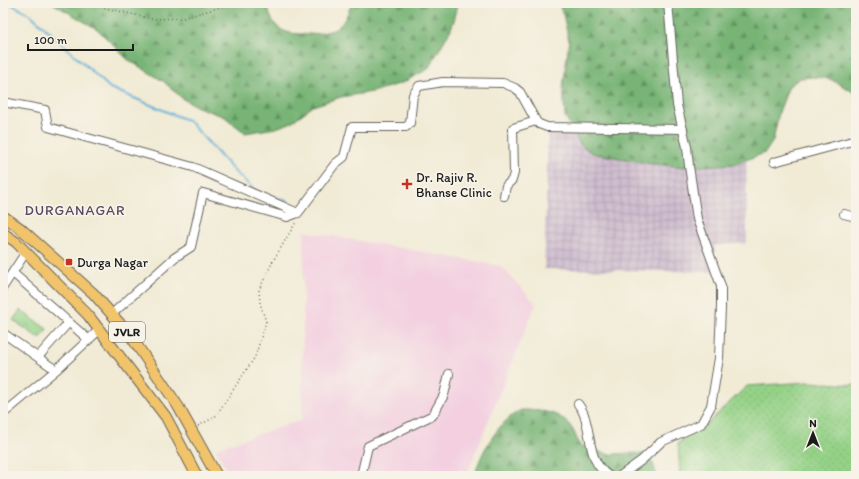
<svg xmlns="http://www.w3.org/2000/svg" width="859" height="479" font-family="Itim,sans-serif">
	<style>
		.built { fill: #f3cfe0 }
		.industrial { fill: url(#industrial-grid) }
		.grass { fill: url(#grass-dots); stroke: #587752 }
		.forest { fill: url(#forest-firs); stroke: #4a6848 }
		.park { fill: url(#park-tufts); stroke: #587752 }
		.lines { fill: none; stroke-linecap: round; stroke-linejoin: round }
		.stream { stroke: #5daed8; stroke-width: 2 }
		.minor-casing { stroke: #67645d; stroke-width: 10 }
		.major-casing { stroke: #67645d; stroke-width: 12 }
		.path { stroke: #67645d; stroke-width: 1.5; stroke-dasharray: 1 3; stroke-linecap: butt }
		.minor { stroke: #fff; stroke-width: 8 }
		.major { stroke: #f1c36a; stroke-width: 10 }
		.poi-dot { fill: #c8321e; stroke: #f7f3e8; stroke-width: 1.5 }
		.labels { text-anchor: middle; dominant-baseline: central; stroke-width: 3.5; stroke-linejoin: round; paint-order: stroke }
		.shield { fill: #f7f3e8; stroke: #5e5c59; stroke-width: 1 }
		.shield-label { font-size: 12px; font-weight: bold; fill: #1c1c1c }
		.poi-label { font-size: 13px; fill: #1c1c1c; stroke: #f7f3e8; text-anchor: start }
		.neighbourhood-label { font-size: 14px; letter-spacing: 1px; fill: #57485f; stroke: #f7f3e8 }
	</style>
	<defs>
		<pattern id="industrial-grid" width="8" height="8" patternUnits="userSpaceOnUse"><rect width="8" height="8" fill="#cfbdcf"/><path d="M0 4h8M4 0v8" fill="none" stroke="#b1a2b1"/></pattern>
		<pattern id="grass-dots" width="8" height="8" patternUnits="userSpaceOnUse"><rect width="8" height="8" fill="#94d287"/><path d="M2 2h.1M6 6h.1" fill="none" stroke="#7fb474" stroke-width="1.8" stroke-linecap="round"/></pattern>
		<pattern id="forest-firs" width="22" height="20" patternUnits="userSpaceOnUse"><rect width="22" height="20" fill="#77b474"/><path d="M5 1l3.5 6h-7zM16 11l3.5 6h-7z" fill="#61925e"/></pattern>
		<pattern id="park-tufts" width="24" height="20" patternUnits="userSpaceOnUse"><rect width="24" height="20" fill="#94d287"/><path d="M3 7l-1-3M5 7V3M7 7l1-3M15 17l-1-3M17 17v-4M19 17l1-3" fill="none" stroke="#7fb474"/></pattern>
	</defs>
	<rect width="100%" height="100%" fill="#f7f3e8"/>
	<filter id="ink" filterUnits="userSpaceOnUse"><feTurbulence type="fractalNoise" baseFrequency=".025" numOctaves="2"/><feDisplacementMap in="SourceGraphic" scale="8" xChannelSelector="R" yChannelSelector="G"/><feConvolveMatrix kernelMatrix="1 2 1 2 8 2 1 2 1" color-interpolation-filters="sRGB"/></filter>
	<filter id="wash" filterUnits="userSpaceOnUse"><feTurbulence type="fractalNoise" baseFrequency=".012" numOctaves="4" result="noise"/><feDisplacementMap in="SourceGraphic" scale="16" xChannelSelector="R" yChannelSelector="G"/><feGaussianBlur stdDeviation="0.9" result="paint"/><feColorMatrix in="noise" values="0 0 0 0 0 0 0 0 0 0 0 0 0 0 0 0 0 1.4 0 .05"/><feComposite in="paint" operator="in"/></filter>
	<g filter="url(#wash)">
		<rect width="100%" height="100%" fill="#f1ebd5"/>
		<path class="built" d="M 304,231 L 501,266 L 536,304 L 466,476 L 230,476 L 216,448 L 302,420 Z"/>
		<path class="industrial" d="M 548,133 L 746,134 L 747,243 L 715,245 L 714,272 L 544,269 Z"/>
		<path class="grass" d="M 809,382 L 856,385 L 856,476 L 680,476 L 678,443 L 708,423 L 747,386 Z"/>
		<path class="forest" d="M 52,3 L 268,3 C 267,13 274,27 284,31 C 295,36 329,35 338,27 C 345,22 349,10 352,3 L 457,4 L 455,18 L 450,31 L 428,69 L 402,83 L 372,92 L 341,97 L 313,106 L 290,123 L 276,128 L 245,133 L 225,117 L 198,107 L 183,99 L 163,81 L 127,59 L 97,29 Z
			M 558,3 L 856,3 L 856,95 L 850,90 L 830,79 L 816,77 L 800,78 L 789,86 L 779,112 L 773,141 L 765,153 L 735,164 L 684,167 L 653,164 L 592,153 L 580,144 L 565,117 L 563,87 L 569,41 L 563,14 Z
			M 521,410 C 539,410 560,411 571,427 C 577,435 576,444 587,448 C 594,451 604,453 611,454 C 620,454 641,451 648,456 C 653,461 655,470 657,476 L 475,476 C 479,453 500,420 521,410 Z"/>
		<path class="park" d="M 20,310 L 47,329 L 40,339 L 13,320 Z"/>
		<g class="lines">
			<path class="stream" d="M 9,3 L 31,15 L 110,88 L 189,121 L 234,171 L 256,191
				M 270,196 L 288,201"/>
		</g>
	</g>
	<g filter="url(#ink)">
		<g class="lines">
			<g class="minor-casing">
				<path id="minor" d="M 3,102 L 45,110 L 48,127 L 193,167 L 298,213
					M 774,162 L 856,140
					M 504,196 L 506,186 L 512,180 L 514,173 L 513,128 L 536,121
					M 844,214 L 856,217
					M 13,273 L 89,340
					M 3,287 L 26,252
					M 112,314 L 174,258 L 191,247 L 203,193 L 287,217 L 298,213 L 335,164 L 344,157 L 352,127 L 406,127 L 410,123 L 413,95 L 419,86 L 443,82 L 503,83 L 515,88 L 520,92 L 536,121 L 539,124 L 547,127 L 683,129
					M 3,333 L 56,370
					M 38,357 L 69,322
					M 578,404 C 581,408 584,413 585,418 C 592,439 588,462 609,476
					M 3,414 L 56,370 L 99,330
					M 361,476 L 368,446 L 433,415 L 444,395 L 449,374
					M 620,476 L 642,460 L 661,442 L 701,424 L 711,406 L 719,358 L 721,307 L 721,286 L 697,219 L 689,166 L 687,147 L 677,105 L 668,3"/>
			</g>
			<g class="major-casing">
				<path id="major" d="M 3,216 L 20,228 L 93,293 L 130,335 L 178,406 L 217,476
					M 3,233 L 16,242 L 88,315 L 166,417 L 197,476"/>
			</g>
			<path class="path" d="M 85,3 L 152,19 L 183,18 L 235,3
				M 198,426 L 215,417 L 255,357 L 266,322 L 260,303 L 259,290 L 273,261 L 296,222"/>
			<use href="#minor" class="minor"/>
			<use href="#major" class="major"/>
		</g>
	</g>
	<g class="poi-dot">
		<path d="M405 178h4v4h4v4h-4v4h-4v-4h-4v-4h4z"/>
		<rect x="65" y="258" width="8" height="8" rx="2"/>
	</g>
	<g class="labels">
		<rect class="shield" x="109" y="322" width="36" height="20" rx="3"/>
		<g class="shield-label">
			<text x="127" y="332">JVLR</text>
		</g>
		<g class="poi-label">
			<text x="416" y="177">Dr. Rajiv R.<tspan x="416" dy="15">Bhanse Clinic</tspan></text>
			<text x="77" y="262">Durga Nagar</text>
		</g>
		<g class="neighbourhood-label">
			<text x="75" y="210">DURGANAGAR</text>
		</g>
	</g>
	<rect width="859" height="479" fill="none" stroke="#f7f3e8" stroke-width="16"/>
	<g transform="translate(813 433)" stroke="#f7f3e8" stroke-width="3" paint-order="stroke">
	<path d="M0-3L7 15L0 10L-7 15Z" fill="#1c1c1c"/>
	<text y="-6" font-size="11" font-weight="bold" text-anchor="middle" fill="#1c1c1c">N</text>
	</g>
	<path d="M28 44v6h105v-6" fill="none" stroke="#1c1c1c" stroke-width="2"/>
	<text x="34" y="44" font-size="12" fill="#1c1c1c" stroke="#f7f3e8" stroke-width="3" paint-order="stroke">100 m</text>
</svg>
